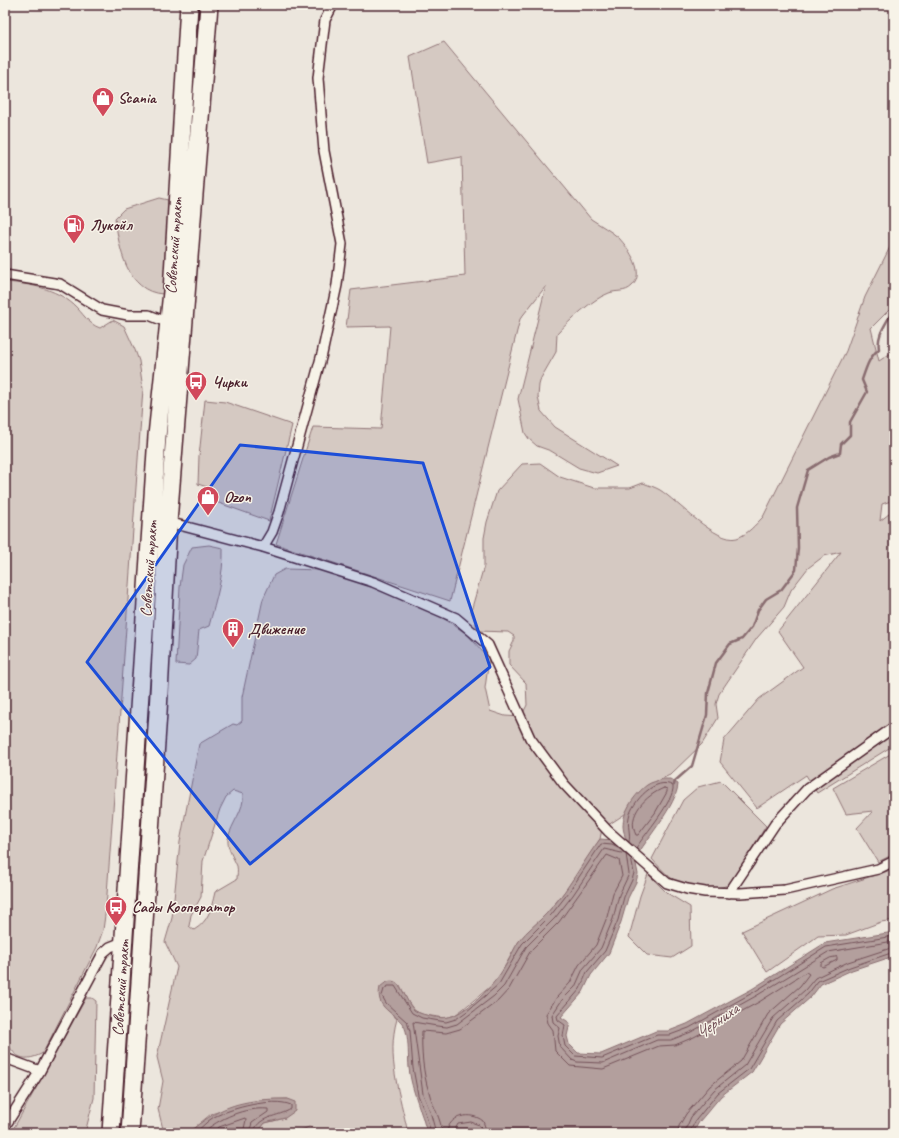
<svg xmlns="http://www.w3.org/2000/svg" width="899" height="1138" font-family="Caveat,sans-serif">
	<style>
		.green { fill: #d5c9c2; stroke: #907476; fill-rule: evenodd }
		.water { fill: #b39f9d; stroke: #896c6f }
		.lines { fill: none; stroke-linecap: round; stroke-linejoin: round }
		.shore { stroke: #745259; stroke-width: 1 }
		.stream { stroke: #896c6f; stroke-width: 2.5 }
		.street-casing { stroke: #4a1f2b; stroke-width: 12 }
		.highway-casing { stroke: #4a1f2b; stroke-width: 20 }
		.street { stroke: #f7f3e8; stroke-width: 9 }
		.highway { stroke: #f7f3e8; stroke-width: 17 }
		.marked { fill: #1d4ed8; fill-opacity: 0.2; stroke: #1d4ed8; stroke-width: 3; stroke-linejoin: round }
		.labels { text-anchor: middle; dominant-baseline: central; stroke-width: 3; stroke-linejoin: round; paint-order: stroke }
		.poi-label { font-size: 16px; font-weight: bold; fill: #4a1f2b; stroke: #f7f3e8; text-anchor: start }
		.street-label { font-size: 16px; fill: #4a1f2b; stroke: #f7f3e8 }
		.water-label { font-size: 17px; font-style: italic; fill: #6f4c53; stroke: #f7f3e8 }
	</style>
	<rect width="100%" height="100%" fill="#ece6dd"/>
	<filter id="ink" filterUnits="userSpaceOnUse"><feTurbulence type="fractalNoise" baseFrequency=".025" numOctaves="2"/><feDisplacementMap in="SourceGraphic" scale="8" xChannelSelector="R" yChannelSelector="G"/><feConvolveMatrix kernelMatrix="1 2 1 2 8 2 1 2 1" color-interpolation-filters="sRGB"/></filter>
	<g filter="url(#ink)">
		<path class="green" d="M 444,42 L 591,219 C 600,225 611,231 619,238 C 629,249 646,273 632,286 C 625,293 617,290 609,293 C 591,300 570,320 557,334 L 556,352 L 541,378 L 539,385 L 538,397 L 541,411 L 555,427 L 617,466 L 597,473 L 579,468 L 551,451 L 537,446 L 529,439 L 525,433 L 518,399 L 546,286 L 520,319 L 450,601 L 276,544 L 313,427 L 381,429 L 390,326 L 346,327 L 351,290 L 465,276 L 462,157 L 427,163 L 410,57 Z
			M 159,198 L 168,200 L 167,246 L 163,294 C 126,292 119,247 115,218 L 124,209 Z
			M 894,239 L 894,305 L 871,328 L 879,361 L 894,351 L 894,500 L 882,504 L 880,521 L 894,510 L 894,745 L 817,793 L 806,775 L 757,808 L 720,762 L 724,740 L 759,699 L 803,667 L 778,631 L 841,552 L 824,556 L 808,568 L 791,590 L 784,607 L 757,638 L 719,694 L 716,704 L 718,718 L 702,744 L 670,775 L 648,785 L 631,803 L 625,814 L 602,829 L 600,839 L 566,890 L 547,913 L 519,941 L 496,982 L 463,1009 L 455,1015 L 446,1018 L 424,1015 L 415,1011 L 408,1002 L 400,985 L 383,1006 L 397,1019 C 386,1057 400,1095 408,1133 L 321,1133 L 318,1130 L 309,1127 L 294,1133 L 257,1133 L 265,1123 L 285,1118 L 287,1099 L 259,1100 L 211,1114 L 188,1133 L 164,1133 L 158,1109 L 163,1081 L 157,1057 L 177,967 L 165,942 L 172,918 L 180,842 L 199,744 L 233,724 L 237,725 L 242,721 L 242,697 L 263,599 L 274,575 L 285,569 L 322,570 L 384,590 L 440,616 L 467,634 L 489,659 L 485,688 L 490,711 L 505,716 L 521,717 L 527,705 L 526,683 L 509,665 L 509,651 L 514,641 L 514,636 L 508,632 L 478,631 L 471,611 L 484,566 L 484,538 L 487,522 L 497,491 L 522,464 L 540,463 L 560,477 L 594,488 L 630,488 L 643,483 C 648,485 655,487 660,490 C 676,500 717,544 737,538 C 748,534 755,525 763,517 L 846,351 L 865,297 ZM 233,791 L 243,794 C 245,810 231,823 228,839 C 227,848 233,857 237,866 C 238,870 237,875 237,879 L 215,892 C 211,909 209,921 194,930 L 189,926 L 191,915 L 201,897 L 203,861 L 220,809 L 226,797 Z
			M 5,282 C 30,284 55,288 74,305 C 83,313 88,324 100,328 L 113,320 L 124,326 L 135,350 L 139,361 L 143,389 L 106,908 L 103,930 L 97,947 L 43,1053 C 21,1065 10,1055 5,1033 Z
			M 205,400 L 225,402 L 292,425 L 269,521 L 216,502 L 210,488 L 198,484 L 199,456 Z
			M 209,545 L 223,548 C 224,575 216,600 209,626 L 199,630 L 196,659 L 189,665 L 176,664 L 180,587 L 183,565 L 192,547 Z
			M 892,753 L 894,758 L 894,854 L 878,862 L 857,828 L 873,811 L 846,814 L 833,788 Z
			M 721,781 L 766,826 L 729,885 C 691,896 677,887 652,859 L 683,800 L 698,787 Z
			M 894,869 L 894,920 L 881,922 L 846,935 L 818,936 L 767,972 L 742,931 L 832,889 Z
			M 648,874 L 667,893 L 690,907 L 691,946 L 672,958 L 647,955 L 629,937 L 640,896 Z
			M 86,998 L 92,998 L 96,1001 L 94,1098 L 85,1133 L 11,1133 Z"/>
		<path class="water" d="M 662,779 L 670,779 L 678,784 C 677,805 646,839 635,859 L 638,874 L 636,882 L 628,898 L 621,922 L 609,953 L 591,975 L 583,992 L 561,1017 L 570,1023 L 567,1036 L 569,1044 L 578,1053 L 601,1054 L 656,1031 L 669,1031 L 687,1024 L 752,989 L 825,943 L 894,932 L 894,956 L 852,970 L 821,984 L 811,997 L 780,1024 L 752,1072 L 721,1096 L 699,1122 L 693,1133 L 477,1133 L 471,1131 L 458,1133 L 428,1133 C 424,1126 424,1120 421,1113 C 416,1097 411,1085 409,1068 C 408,1056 409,1043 406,1031 C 401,1012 374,1013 380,987 C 401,968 403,1000 414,1010 C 419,1014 427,1015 434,1017 C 441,1018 448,1018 455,1015 C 475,1005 495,984 506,965 C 511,957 514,948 519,941 C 527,930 538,923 547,913 C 568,891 582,863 600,839 L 625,841 C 626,835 623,832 623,826 C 623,811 635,794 647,785 C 651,782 658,781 662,779 Z
			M 275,1099 L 287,1099 L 295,1102 L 295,1111 L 285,1118 L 265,1123 L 257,1133 L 188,1133 C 217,1108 237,1101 275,1099 Z"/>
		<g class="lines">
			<path class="shore" d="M 664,788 L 667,789 L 667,792 L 655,813 L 638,835 L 636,835 C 626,815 646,795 664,788 Z
				M 629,842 C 631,834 627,826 629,817 C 632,802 656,775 673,786 C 675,800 644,835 636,848
				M 631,858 L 634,873 L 632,880 L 624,897 L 618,920 L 605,951 L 587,972 L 580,989 L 557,1016 L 558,1020 L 565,1025 L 563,1036 L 565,1046 L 575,1056 L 602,1058 L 657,1035 L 670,1035 L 689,1028 L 754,992 L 826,947 L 894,936
				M 837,957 L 837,960 L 823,967 L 821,966 L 821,963 L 830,958 Z
				M 195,1133 C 201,1128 207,1121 214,1117 C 232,1108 272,1097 291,1105 L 291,1109 C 279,1117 256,1116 254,1133
				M 202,1133 C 220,1118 244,1107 268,1109 L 268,1112 L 252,1123 L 249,1133
				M 212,1133 L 219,1127 L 245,1118 L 246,1120 L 243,1133
				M 431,1133 L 425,1112 L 418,1095 L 413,1068 L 410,1031 L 407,1022 L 386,1003 L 382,996 L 384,989 L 388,986 L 395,986 L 412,1013 L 422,1018 L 446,1022 L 456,1019 L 466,1012 L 499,984 L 522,944 L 551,915 L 569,892 L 601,844 L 612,845 L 620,849
				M 436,1133 L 430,1111 L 423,1094 L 413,1022 L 437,1026 L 447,1027 L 457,1024 L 494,996 L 504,986 L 526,947 L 555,918 L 573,895 L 604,849 L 626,854 L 629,874 L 619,895 L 613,919 L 601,948 L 583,969 L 575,987 L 562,1000 L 552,1015 L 553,1022 L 560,1028 L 558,1036 L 560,1047 L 572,1060 L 577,1062 L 603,1063 L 657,1040 L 671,1040 L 691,1032 L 756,996 L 828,952 L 894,941
				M 442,1133 C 442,1120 432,1105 429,1092 C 423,1074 421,1050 422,1031 L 446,1033 L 460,1029 L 498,1001 L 509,989 L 531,950 L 559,922 L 607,855 L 619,860 L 622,876 L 613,893 L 607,917 L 596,945 L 579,965 L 570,983 L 557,997 L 546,1014 L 548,1023 L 553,1030 L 555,1051 L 570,1066 L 603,1069 L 659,1046 L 675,1045 L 694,1037 L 759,1002 L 806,972 L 809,974 L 800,986 L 768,1014 L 741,1061 L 710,1086 L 686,1114 L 679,1126 L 678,1133
				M 447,1133 C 448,1115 471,1111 483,1121 L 487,1133
				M 453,1133 L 458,1124 L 471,1122 L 479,1125 L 481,1133
				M 684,1133 L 691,1117 L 714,1090 L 745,1065 L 773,1018 L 805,990 L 815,978 L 848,962 L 894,947
				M 689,1133 L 696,1120 L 718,1093 L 749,1069 L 777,1021 L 808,994 L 818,981 L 850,967 L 894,952"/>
			<path class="stream" d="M 674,785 L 675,781 L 692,766 L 707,715 L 708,693 L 716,663 L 730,644 L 742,639 L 752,627 L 758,610 L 766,599 L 781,590 L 796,570 L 798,548 L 797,508 L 808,470 L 829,457 L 840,453 L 841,444 L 850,435 L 850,422 L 867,392 L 862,380 C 866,368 869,357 879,349 C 876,333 889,321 894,307"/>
			<g class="street-casing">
				<path id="street" d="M 5,275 L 60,284 L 102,310 L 128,315 L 149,315 L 169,323
					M 168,522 L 263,547 L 373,582 L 456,618 L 488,645 L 530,738 L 564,784 L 608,831 L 667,883 L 687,889 L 705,892 L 740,893 L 785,890 L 878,869 L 894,861
					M 263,547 L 272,532 L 279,512 L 322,354 L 337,285 L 342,244 L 324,151 L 318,78 L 325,20 L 333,5
					M 729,893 L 775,824 L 807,789 L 894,727
					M 5,1058 L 40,1071
					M 5,1126 L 40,1071 L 103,953 L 110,947 L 125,941"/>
			</g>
			<g class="highway-casing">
				<path id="highway" d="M 111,1133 L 157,436 L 172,292 L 189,5
					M 130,1133 L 158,712 L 168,522 L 209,5"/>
			</g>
			<use href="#street" class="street"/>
			<use href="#highway" class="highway"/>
		</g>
	</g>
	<path class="marked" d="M 240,445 L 423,463 L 490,667 L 250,864 L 87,662 Z"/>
	<defs>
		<g id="shop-pin" transform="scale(1.15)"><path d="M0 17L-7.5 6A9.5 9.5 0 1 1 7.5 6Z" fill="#d1495b" stroke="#f7f3e8"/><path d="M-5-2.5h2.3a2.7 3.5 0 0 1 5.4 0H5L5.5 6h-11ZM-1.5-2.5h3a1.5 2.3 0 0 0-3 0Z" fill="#fff"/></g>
		<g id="fuel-pin" transform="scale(1.15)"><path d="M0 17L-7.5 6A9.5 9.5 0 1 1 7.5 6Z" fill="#d1495b" stroke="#f7f3e8"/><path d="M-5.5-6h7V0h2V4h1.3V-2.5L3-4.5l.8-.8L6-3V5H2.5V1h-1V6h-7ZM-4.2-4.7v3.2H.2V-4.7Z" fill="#fff"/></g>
		<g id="bus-pin" transform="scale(1.15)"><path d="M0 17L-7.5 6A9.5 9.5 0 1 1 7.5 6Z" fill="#d1495b" stroke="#f7f3e8"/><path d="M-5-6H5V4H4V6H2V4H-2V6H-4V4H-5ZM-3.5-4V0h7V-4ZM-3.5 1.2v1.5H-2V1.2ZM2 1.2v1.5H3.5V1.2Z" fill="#fff"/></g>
		<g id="building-pin" transform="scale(1.15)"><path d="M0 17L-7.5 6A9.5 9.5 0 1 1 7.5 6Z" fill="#d1495b" stroke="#f7f3e8"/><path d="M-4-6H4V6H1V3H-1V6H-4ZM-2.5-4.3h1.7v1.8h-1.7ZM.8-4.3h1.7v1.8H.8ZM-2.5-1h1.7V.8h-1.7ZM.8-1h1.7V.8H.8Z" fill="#fff"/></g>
	</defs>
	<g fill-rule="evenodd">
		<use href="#shop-pin" x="103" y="98"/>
		<use href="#fuel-pin" x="74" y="225"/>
		<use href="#bus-pin" x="196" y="382"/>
		<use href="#shop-pin" x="208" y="497"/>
		<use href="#building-pin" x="233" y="629"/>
		<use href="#bus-pin" x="116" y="907"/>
	</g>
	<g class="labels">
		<g class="poi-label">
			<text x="118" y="98">Scania</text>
			<text x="90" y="225">Лукойл</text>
			<text x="212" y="382">Чирки</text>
			<text x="224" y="497">Ozon</text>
			<text x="248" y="629">Движение</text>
			<text x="132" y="907">Сады Кооператор</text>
		</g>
		<g class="street-label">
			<text transform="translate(174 246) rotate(-86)">Советский тракт</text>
			<text transform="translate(149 569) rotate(-86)">Советский тракт</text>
			<text transform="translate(121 988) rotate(-86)">Советский тракт</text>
		</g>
		<g class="water-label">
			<text transform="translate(717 1021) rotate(-36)">Черниха</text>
		</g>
	</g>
	<rect width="899" height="1138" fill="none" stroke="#f7f3e8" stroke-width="20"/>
	<rect x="10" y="10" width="879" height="1118" fill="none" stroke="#4a1f2b" stroke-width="1.5" filter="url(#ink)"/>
</svg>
